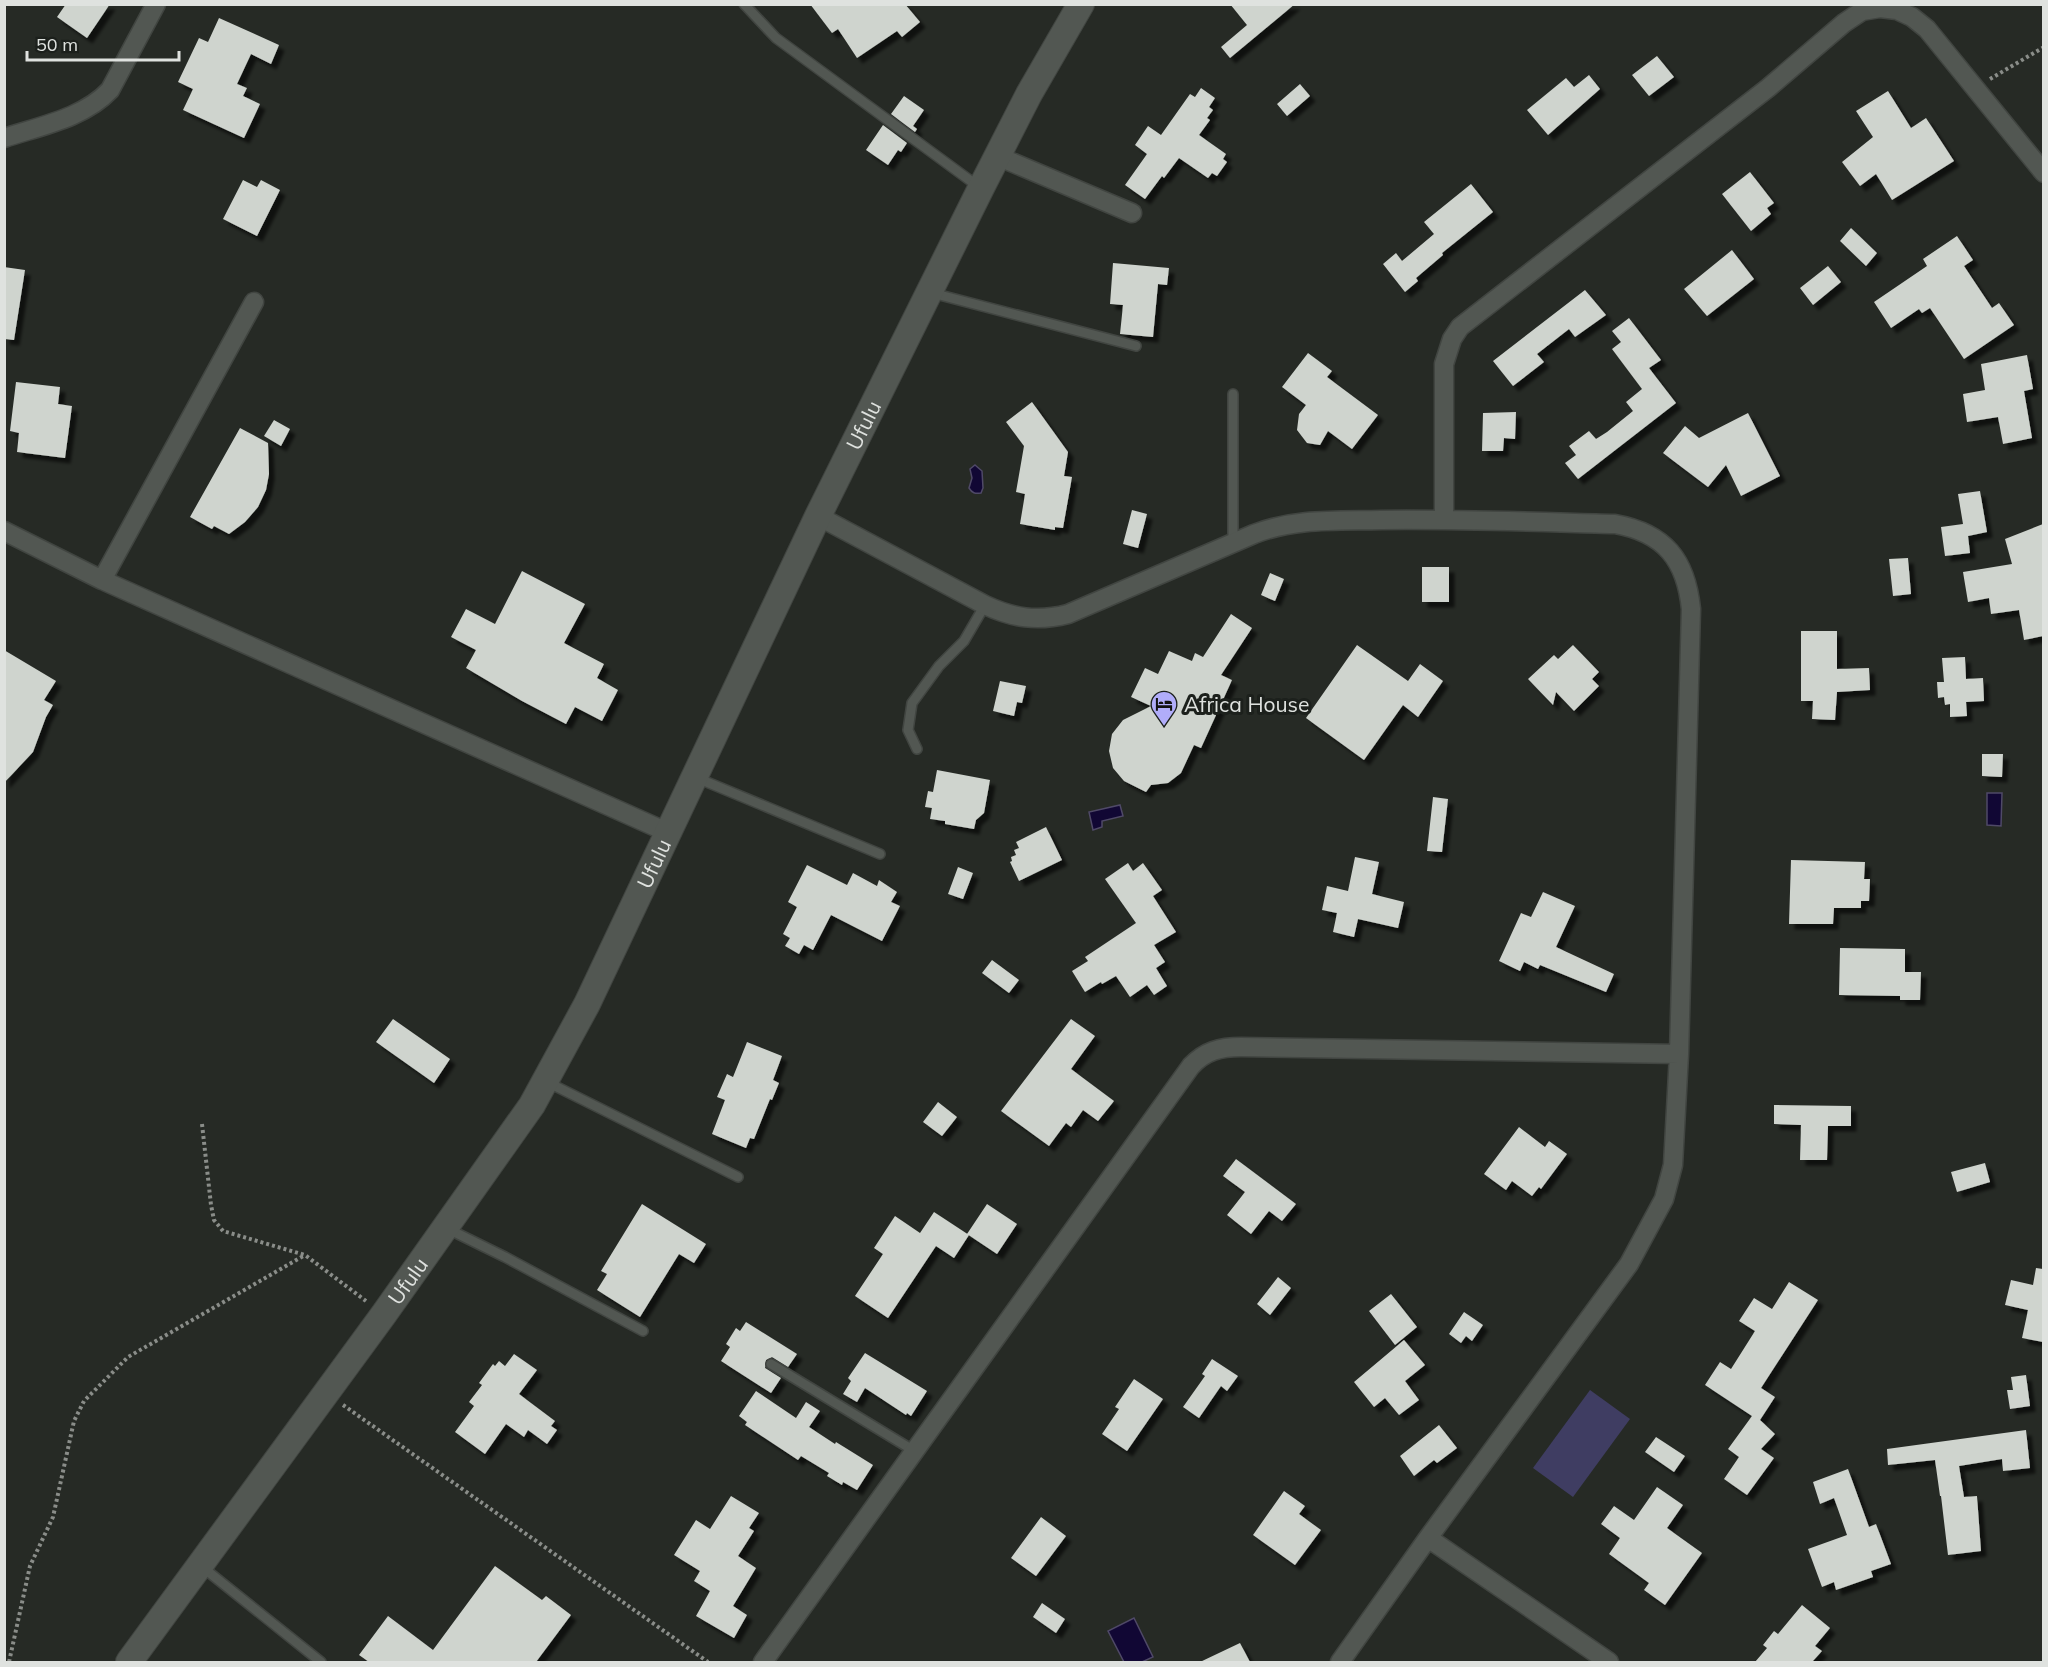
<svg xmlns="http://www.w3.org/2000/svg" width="2048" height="1667" font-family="Mulish,sans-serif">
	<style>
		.green { fill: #3f3d62 }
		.water { fill: #110734; stroke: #4f4967; stroke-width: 1.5 }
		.building { fill: #cfd4ce; filter: url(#shadow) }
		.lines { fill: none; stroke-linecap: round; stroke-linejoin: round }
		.lane-casing { stroke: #414541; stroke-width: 12 }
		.street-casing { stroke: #414541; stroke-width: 21 }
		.secondary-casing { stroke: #414541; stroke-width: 28 }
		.path { stroke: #8a8d89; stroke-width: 4; stroke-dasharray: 3 3; stroke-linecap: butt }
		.lane { stroke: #525752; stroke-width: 9 }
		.street { stroke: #525752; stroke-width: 18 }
		.secondary { stroke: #525752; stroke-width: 26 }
		.labels { text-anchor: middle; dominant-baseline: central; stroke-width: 6; stroke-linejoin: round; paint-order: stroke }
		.street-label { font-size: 21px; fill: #dfe2df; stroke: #1c201c }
		.poi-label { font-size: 21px; fill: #dfe2df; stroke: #1c201c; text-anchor: start }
	</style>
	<defs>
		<filter id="shadow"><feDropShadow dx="5.5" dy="5.5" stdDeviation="1.5" flood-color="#0009"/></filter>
	</defs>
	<rect width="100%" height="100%" fill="#262a25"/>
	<path class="green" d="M 1590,1390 L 1630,1419 L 1573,1497 L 1533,1468 Z"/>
	<path class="water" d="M 975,465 L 982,471 L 983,488 L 981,493 C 975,494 972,493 969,488 L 972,478 L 970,469 Z
		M 1987,793 L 2002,793 L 2001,826 L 1987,825 Z
		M 1120,805 L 1123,816 L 1102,821 L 1102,827 L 1093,830 L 1089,812 Z
		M 1134,1618 L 1153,1657 L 1142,1662 L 1124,1662 L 1108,1631 Z"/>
	<path class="building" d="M 66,4 L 110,4 L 87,38 L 57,17 Z
		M 810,4 L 905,4 L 920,22 L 902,37 L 897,31 L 857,58 L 838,29 L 832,33 Z
		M 1230,4 L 1295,4 L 1230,58 L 1221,47 L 1247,25 Z
		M 219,18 L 279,45 L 271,64 L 251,54 L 237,84 L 247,88 L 243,96 L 260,104 L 244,138 L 183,110 L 193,89 L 178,82 L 199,38 L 208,42 Z
		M 1657,56 L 1674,77 L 1649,96 L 1632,75 Z
		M 1589,75 L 1600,89 L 1548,135 L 1527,110 L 1566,78 L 1574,87 Z
		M 1300,84 L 1310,96 L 1287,116 L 1277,104 Z
		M 1201,88 L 1215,98 L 1209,107 L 1213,110 L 1207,118 L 1210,120 L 1199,135 L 1226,154 L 1223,159 L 1227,162 L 1217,176 L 1212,173 L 1208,178 L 1179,158 L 1164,178 L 1162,176 L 1145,199 L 1125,185 L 1147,154 L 1135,145 L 1148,126 L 1161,135 L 1190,94 L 1195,97 Z
		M 1888,91 L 1911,128 L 1926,118 L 1954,161 L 1892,200 L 1876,174 L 1860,186 L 1842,162 L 1873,137 L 1856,111 Z
		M 904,96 L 924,110 L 913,126 L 917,129 L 915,132 L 891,114 Z
		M 883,125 L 907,143 L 901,152 L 898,150 L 888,165 L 866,150 Z
		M 1750,172 L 1774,203 L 1767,208 L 1771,214 L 1751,231 L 1722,194 Z
		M 243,180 L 257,187 L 261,180 L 280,190 L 257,236 L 223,219 Z
		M 1471,184 L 1493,212 L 1442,253 L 1443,255 L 1416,278 L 1418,281 L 1405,292 L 1383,264 L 1396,253 L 1402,261 L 1434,234 L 1424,222 Z
		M 1851,228 L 1877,253 L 1866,266 L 1840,241 Z
		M 1957,236 L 1973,260 L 1964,266 L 1992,308 L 1999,303 L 2014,325 L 1964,359 L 1930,308 L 1922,313 L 1919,309 L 1891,328 L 1874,302 L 1927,266 L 1923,259 Z
		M 1732,250 L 1754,279 L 1707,316 L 1684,289 Z
		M 1113,263 L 1169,268 L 1167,285 L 1158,284 L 1153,337 L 1120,334 L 1123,305 L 1110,304 Z
		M 1828,266 L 1841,282 L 1813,305 L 1800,288 Z
		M 4,267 L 25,270 L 14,340 L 4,339 Z
		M 1585,290 L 1606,315 L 1575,337 L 1569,329 L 1537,354 L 1544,362 L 1513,386 L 1493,361 Z
		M 1629,318 L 1661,360 L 1649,368 L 1676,403 L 1578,479 L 1565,463 L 1576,455 L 1569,446 L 1589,431 L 1596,439 L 1607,432 L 1633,411 L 1626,402 L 1642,389 L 1612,349 L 1621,342 L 1612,331 Z
		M 1308,353 L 1332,371 L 1327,377 L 1378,415 L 1352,449 L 1328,431 L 1320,445 L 1307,443 L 1297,430 L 1299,414 L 1306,405 L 1282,387 Z
		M 2027,355 L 2033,389 L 2024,391 L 2032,438 L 2003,444 L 1998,417 L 1967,422 L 1963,394 L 1985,390 L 1981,364 Z
		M 16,382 L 60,387 L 58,404 L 72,406 L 65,458 L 17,452 L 19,433 L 10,431 Z
		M 1032,402 L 1068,452 L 1064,476 L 1072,477 L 1063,528 L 1055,527 L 1055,530 L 1020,524 L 1025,494 L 1016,492 L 1024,446 L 1006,422 Z
		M 1516,412 L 1515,439 L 1504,438 L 1503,451 L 1482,451 L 1483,413 Z
		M 1748,413 L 1780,476 L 1741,496 L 1726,465 L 1708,487 L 1663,453 L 1685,426 L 1699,438 Z
		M 274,420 L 290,429 L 281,446 L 264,436 Z
		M 240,428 L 268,443 L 269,474 L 266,490 L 258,507 L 245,522 L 229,534 L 214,526 L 212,529 L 190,517 Z
		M 1980,491 L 1987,532 L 1968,536 L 1970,553 L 1945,556 L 1941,527 L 1963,524 L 1958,494 Z
		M 1132,510 L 1147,514 L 1138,548 L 1123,544 Z
		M 2043,524 L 2043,636 L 2024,640 L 2019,610 L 1991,614 L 1989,598 L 1968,602 L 1963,572 L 2012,564 L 2005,539 Z
		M 1908,558 L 1911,594 L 1893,596 L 1889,559 Z
		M 1422,567 L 1449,567 L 1449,602 L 1422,602 Z
		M 522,571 L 585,604 L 564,643 L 604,664 L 597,678 L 618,690 L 602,721 L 575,707 L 566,724 L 522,701 L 466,668 L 476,650 L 451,637 L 466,609 L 495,624 Z
		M 1270,573 L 1284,579 L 1275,601 L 1261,595 Z
		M 1231,614 L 1252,628 L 1221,675 L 1232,680 L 1201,748 L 1194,745 L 1181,773 L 1168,783 L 1151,785 L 1146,792 L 1124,781 L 1113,768 L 1109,751 L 1112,734 L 1123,720 L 1151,706 L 1131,697 L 1145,668 L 1158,674 L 1169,651 L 1192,661 L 1195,653 L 1203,657 Z
		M 1801,631 L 1837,631 L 1837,669 L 1869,668 L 1870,690 L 1837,692 L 1835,720 L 1812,719 L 1813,701 L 1801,701 Z
		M 1357,645 L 1408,681 L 1420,664 L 1443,681 L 1418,717 L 1403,705 L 1364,760 L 1306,718 Z
		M 1573,645 L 1599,672 L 1592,679 L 1599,686 L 1574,711 L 1556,692 L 1553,705 L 1528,679 L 1554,655 L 1558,659 Z
		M 4,650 L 56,681 L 44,700 L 53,705 L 46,717 L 33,752 L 4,783 Z
		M 1965,657 L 1966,679 L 1983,678 L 1984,701 L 1966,702 L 1967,716 L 1950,717 L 1950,704 L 1945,705 L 1944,697 L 1938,698 L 1937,682 L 1944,682 L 1942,658 Z
		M 1000,681 L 1026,686 L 1022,703 L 1017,702 L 1014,716 L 993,711 Z
		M 1982,754 L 2003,754 L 2002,777 L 1982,776 Z
		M 937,770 L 990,780 L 984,813 L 976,820 L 974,829 L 945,824 L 945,821 L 930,819 L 932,808 L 925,807 L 928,791 L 933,792 Z
		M 1433,797 L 1448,799 L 1442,852 L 1427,851 Z
		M 1046,827 L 1062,860 L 1019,881 L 1010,862 L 1012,861 L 1011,857 L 1016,855 L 1014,850 L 1019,848 L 1016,842 Z
		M 1355,857 L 1379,862 L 1372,894 L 1404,902 L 1398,928 L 1358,919 L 1354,937 L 1333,932 L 1337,913 L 1322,910 L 1327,886 L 1348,891 Z
		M 1791,860 L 1865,862 L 1864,879 L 1870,879 L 1869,901 L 1861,901 L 1861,908 L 1834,908 L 1833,924 L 1789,924 Z
		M 1128,863 L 1133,871 L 1143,863 L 1162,890 L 1153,896 L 1176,932 L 1154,945 L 1165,962 L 1156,968 L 1167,986 L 1154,995 L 1147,985 L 1130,997 L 1116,976 L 1102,984 L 1101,982 L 1085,992 L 1072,971 L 1088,961 L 1085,957 L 1136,923 L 1105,879 Z
		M 807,865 L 847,885 L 853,873 L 877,886 L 879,880 L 897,892 L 891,902 L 900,906 L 882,941 L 831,915 L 813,950 L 804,945 L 799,954 L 785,946 L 790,938 L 783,934 L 797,907 L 788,902 Z
		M 958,867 L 973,873 L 963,899 L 948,894 Z
		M 1543,892 L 1575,906 L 1556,947 L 1614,974 L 1606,992 L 1540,965 L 1538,969 L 1524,962 L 1520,971 L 1499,961 L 1521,913 L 1531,917 Z
		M 1840,948 L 1905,949 L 1905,972 L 1921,972 L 1920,1000 L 1900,1000 L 1900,996 L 1839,995 Z
		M 992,960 L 1019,980 L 1009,993 L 982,973 Z
		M 393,1019 L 450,1059 L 434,1083 L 376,1042 Z
		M 1071,1019 L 1095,1036 L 1071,1069 L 1114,1101 L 1098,1121 L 1083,1110 L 1071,1127 L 1066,1123 L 1049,1146 L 1001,1111 Z
		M 747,1042 L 782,1056 L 773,1080 L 779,1083 L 772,1100 L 770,1099 L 754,1139 L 750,1138 L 746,1148 L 712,1134 L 725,1100 L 717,1097 L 727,1074 L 733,1077 Z
		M 938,1102 L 957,1117 L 942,1136 L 923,1122 Z
		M 1774,1105 L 1851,1106 L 1851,1126 L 1828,1126 L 1827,1160 L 1800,1160 L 1801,1125 L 1774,1124 Z
		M 1519,1127 L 1545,1147 L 1549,1141 L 1567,1154 L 1541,1189 L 1539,1187 L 1532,1196 L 1512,1181 L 1506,1190 L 1484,1174 Z
		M 1236,1159 L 1296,1204 L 1282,1221 L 1269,1211 L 1251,1234 L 1227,1215 L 1245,1192 L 1223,1176 Z
		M 1985,1163 L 1990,1182 L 1957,1192 L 1951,1172 Z
		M 642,1204 L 706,1244 L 694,1263 L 679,1254 L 640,1317 L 597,1290 L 607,1274 L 601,1271 Z
		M 987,1204 L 1017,1224 L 997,1254 L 967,1234 Z
		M 934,1212 L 969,1235 L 954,1258 L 936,1246 L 888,1318 L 855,1296 L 883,1254 L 874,1248 L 895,1216 L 920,1233 Z
		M 2036,1268 L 2043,1269 L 2043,1342 L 2022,1338 L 2028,1310 L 2005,1305 L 2011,1280 L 2033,1285 Z
		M 1278,1277 L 1291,1288 L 1270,1315 L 1257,1304 Z
		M 1789,1282 L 1818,1300 L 1761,1388 L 1775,1397 L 1760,1420 L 1775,1434 L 1761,1449 L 1774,1458 L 1747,1495 L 1724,1479 L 1739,1457 L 1728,1449 L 1752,1416 L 1705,1385 L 1720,1362 L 1731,1369 L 1755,1331 L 1739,1321 L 1754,1298 L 1772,1309 Z
		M 1391,1294 L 1417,1327 L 1395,1345 L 1369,1311 Z
		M 1464,1312 L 1483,1325 L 1472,1341 L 1466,1336 L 1461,1343 L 1449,1334 Z
		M 746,1322 L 797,1354 L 788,1367 L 772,1357 L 766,1360 L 765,1368 L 781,1378 L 771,1393 L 721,1361 L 730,1347 L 726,1344 L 736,1328 L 740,1331 Z
		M 1404,1340 L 1425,1365 L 1405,1381 L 1419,1400 L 1399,1415 L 1385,1398 L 1374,1407 L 1354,1382 Z
		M 865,1353 L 927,1391 L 911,1416 L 907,1413 L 906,1415 L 865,1388 L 857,1402 L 843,1394 L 851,1381 L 848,1378 Z
		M 514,1354 L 537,1370 L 519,1394 L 555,1421 L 551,1426 L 557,1430 L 547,1444 L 528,1430 L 524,1437 L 506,1424 L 485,1454 L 455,1432 L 474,1406 L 469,1402 L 482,1385 L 479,1383 L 493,1364 L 495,1366 L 499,1361 L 505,1366 Z
		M 1212,1359 L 1238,1376 L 1227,1391 L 1221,1386 L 1199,1418 L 1183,1407 L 1205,1376 L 1202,1374 Z
		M 2026,1375 L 2030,1406 L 2010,1409 L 2007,1390 L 2013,1390 L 2011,1377 Z
		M 1134,1379 L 1163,1399 L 1127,1451 L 1102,1434 L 1119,1409 L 1115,1407 Z
		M 756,1391 L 796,1418 L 806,1402 L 820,1411 L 809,1427 L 835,1444 L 836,1442 L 873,1465 L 857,1490 L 843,1482 L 842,1485 L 827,1476 L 829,1473 L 801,1456 L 798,1460 L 745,1425 L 747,1422 L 739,1416 Z
		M 1439,1425 L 1457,1448 L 1437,1463 L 1434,1460 L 1414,1476 L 1400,1456 Z
		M 2026,1430 L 2030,1468 L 2003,1471 L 2002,1459 L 1959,1466 L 1964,1497 L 1977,1496 L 1981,1551 L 1948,1555 L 1941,1496 L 1940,1496 L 1935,1460 L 1888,1465 L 1887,1449 Z
		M 1656,1437 L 1685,1456 L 1674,1472 L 1645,1452 Z
		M 1848,1469 L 1869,1527 L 1876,1524 L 1891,1564 L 1871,1571 L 1873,1577 L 1836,1590 L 1834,1582 L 1822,1587 L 1808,1549 L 1847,1535 L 1834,1498 L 1820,1504 L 1813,1482 Z
		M 1657,1487 L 1683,1505 L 1667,1528 L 1702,1553 L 1665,1605 L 1644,1590 L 1649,1583 L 1609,1554 L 1620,1538 L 1601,1524 L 1614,1506 L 1634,1520 Z
		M 1284,1491 L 1305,1506 L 1299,1514 L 1321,1530 L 1295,1565 L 1253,1535 Z
		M 731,1496 L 759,1513 L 749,1528 L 754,1531 L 738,1556 L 756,1568 L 733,1606 L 747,1615 L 734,1638 L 696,1616 L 710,1591 L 694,1581 L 700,1571 L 674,1555 L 696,1520 L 710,1529 Z
		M 1041,1517 L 1066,1536 L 1036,1576 L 1011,1558 Z
		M 495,1566 L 542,1600 L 546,1596 L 571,1615 L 536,1662 L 369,1662 L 359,1655 L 388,1616 L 433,1650 Z
		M 1042,1603 L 1065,1619 L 1056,1633 L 1033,1617 Z
		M 1802,1605 L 1830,1628 L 1815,1646 L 1822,1651 L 1812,1662 L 1755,1662 L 1767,1648 L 1763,1645 L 1774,1631 L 1778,1634 Z
		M 1240,1643 L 1250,1662 L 1200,1662 Z"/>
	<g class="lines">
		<g class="lane-casing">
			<path id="lane" d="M 744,4 L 776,38 L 979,187
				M 932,293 L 1136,346
				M 1233,543 L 1233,394
				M 917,749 L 908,730 L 912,703 L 939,666 L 964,641 L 985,605
				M 697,778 L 880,854
				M 547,1082 L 738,1177
				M 448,1229 L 505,1257 L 643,1331
				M 771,1364 L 916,1452
				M 201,1566 L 321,1662"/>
		</g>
		<g class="street-casing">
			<path id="street" d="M 4,138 C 40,126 84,118 110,90 L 156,4
				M 997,156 L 1132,213
				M 818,516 L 985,605 C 1013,618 1037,622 1068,614 L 1254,534 C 1295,518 1337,521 1381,520 C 1459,519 1537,522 1615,524 C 1665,533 1686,560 1691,609 L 1679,1054 L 1673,1165 L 1664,1199 L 1629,1264 L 1428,1538 L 1340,1662
				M 1444,519 L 1444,364 L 1452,339 L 1460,327 L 1768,88 L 1844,23 L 1862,11 L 1880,8 L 1897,10 L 1912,17 L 1927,29 L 2044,173
				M 4,531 L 102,580 L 667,832
				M 102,580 L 254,302
				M 1428,1538 L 1609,1662
				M 763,1662 L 1191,1066 C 1205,1051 1220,1047 1241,1047 L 1679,1054"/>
		</g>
		<g class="secondary-casing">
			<g id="secondary">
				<path id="s1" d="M 129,1662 L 384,1314 L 532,1105 L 587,1004 L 818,516 L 981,188 L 1029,94 L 1081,4"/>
			</g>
		</g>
		<path class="path" d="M 1990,79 L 2044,47
			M 202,1124 L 211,1205 L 214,1220 L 223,1231 L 305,1255 L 366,1301
			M 343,1405 L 708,1662
			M 9,1662 L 30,1566 L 53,1517 L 74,1421 L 84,1401 L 128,1357 L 305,1255"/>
		<use href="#lane" class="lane"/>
		<use href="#street" class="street"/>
		<use href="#secondary" class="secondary"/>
	</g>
	<defs>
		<g id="hotel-pin" transform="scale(1.35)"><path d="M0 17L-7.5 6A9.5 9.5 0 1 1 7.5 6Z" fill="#b1adfa" stroke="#1c201c"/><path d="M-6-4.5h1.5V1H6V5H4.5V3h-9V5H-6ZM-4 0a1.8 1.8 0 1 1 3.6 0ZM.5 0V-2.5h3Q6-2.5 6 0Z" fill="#111"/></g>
	</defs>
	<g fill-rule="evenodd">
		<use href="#hotel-pin" x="1164" y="704"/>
	</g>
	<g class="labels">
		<g class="street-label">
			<text stroke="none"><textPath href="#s1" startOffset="1444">Ufulu</textPath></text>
			<text stroke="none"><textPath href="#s1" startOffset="958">Ufulu</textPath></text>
			<text stroke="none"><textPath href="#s1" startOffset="472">Ufulu</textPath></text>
		</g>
		<g class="poi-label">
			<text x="1184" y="704">Africa House</text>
		</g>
	</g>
	<rect width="2048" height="1667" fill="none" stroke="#dfe2df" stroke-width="12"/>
	<path d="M27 51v9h152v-9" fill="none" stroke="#dfe2df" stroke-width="3"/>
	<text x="36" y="51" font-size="18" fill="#dfe2df" stroke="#1c201c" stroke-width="4.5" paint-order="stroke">50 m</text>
</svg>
